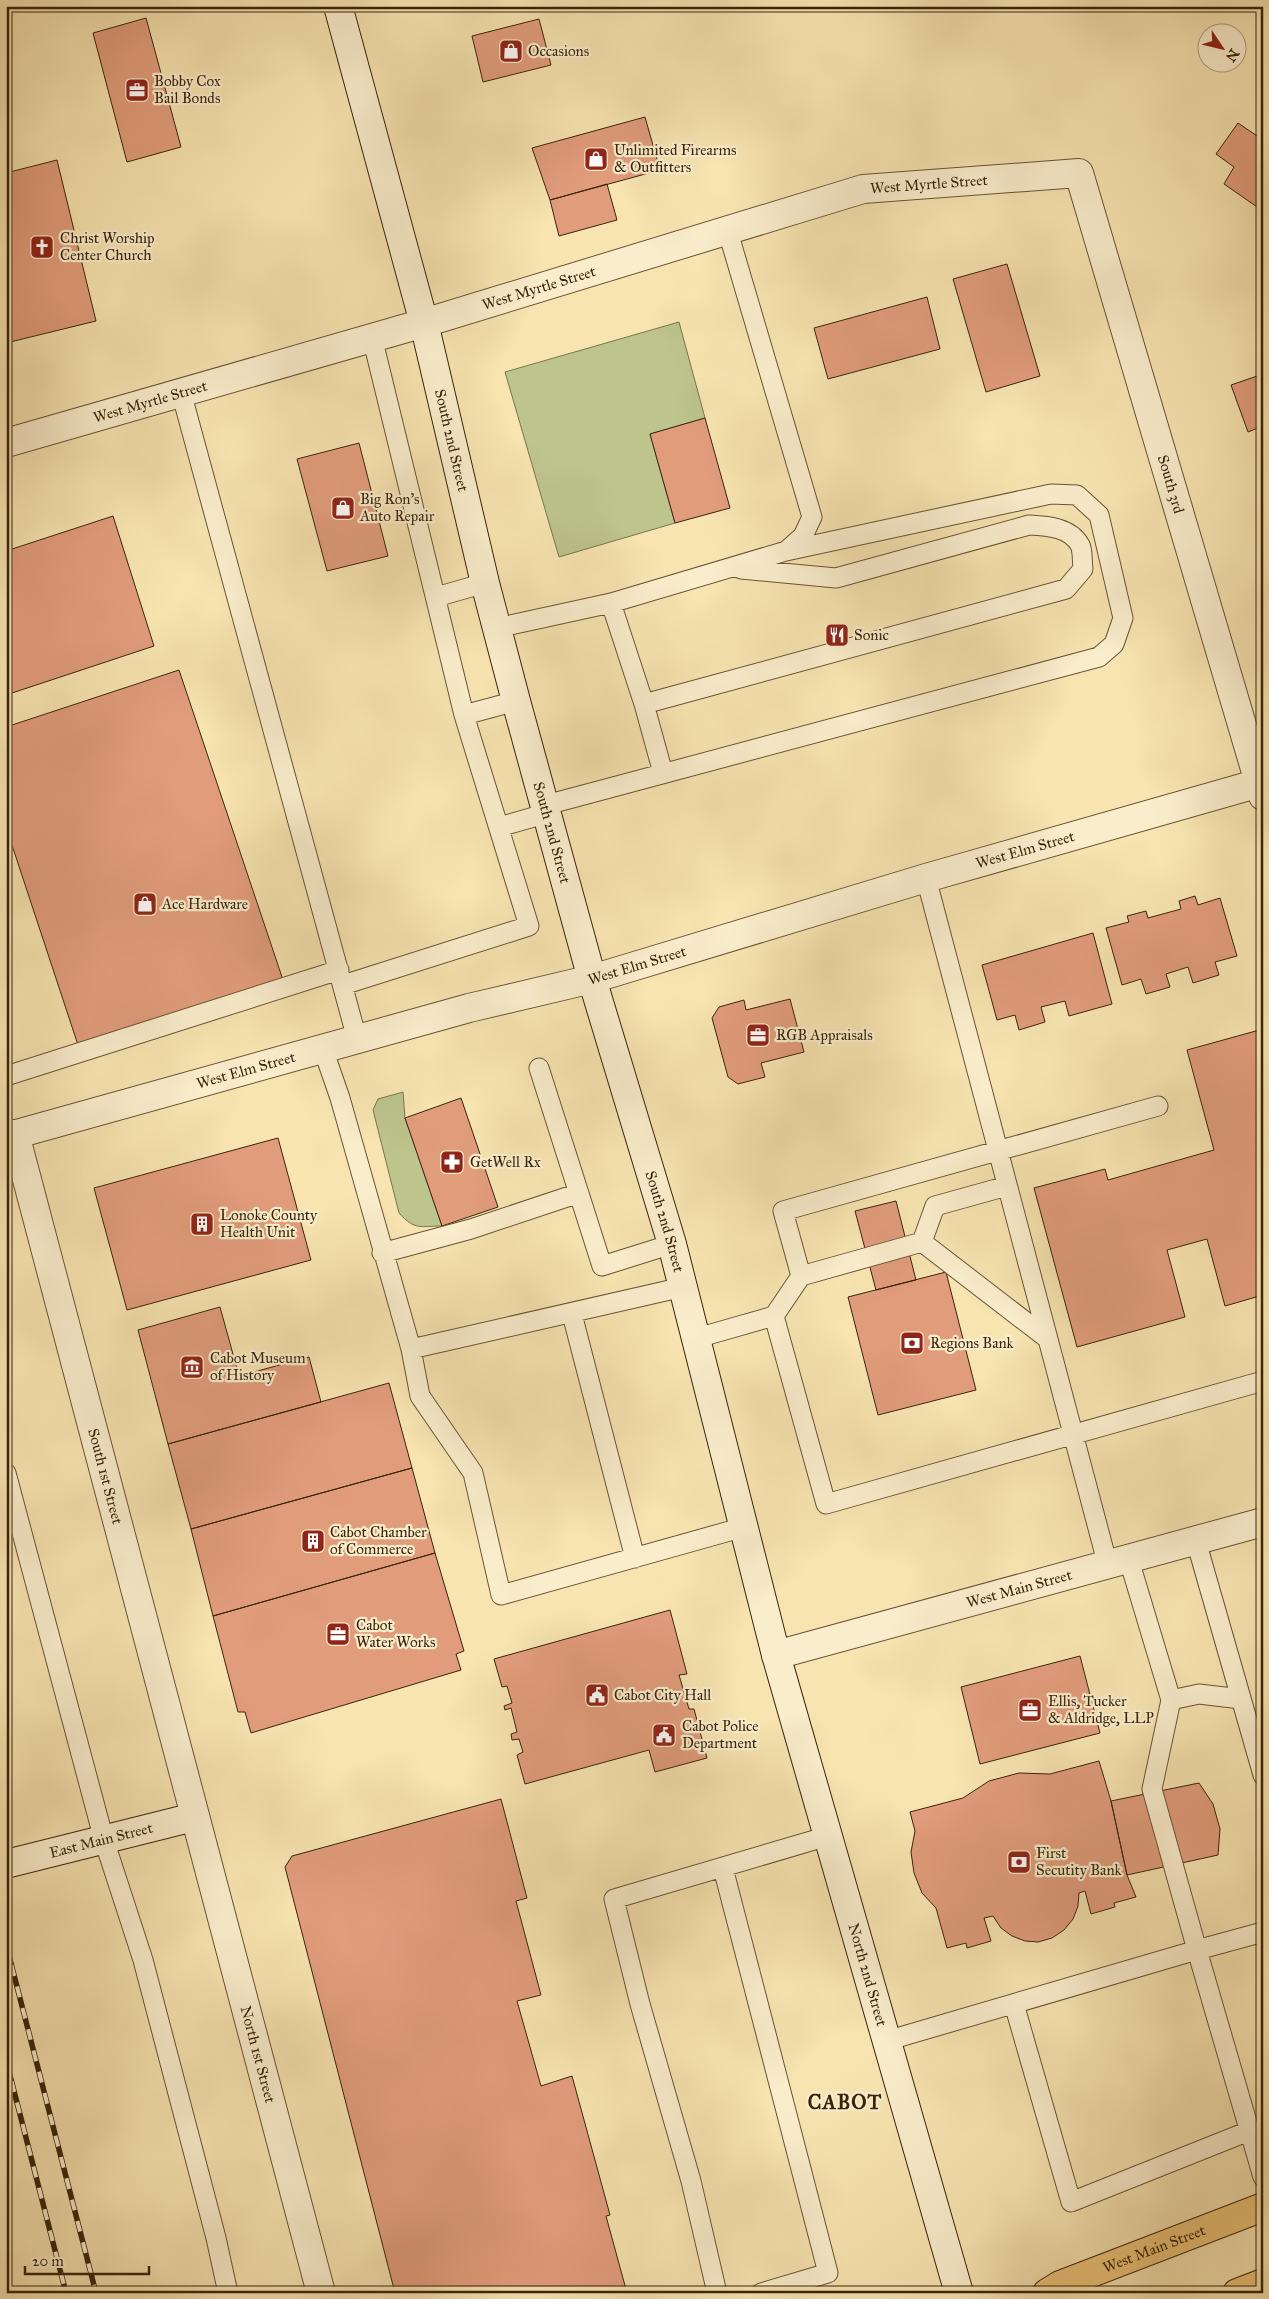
<svg xmlns="http://www.w3.org/2000/svg" width="1269" height="2299" font-family="'IM FELL Great Primer',serif">
	<style>
		.green { fill: #bdc48c; stroke: #7b744b }
		.building { fill: #e19c7c; stroke: #39240a }
		.lines { fill: none; stroke-linecap: round; stroke-linejoin: round }
		.lane-casing { stroke: #685434; stroke-width: 21 }
		.street-casing { stroke: #685434; stroke-width: 30 }
		.secondary-casing { stroke: #39240a; stroke-width: 30 }
		.primary-casing { stroke: #39240a; stroke-width: 30 }
		.lane { stroke: #faedcc; stroke-width: 19 }
		.street { stroke: #faedcc; stroke-width: 28 }
		.secondary { stroke: #faedcc; stroke-width: 28 }
		.primary { stroke: #ecc278; stroke-width: 28 }
		.rail-casing { stroke: #39240a; stroke-width: 5.5 }
		.rail { stroke: #faedcc; stroke-width: 4; stroke-dasharray: 11; stroke-linecap: butt }
		.labels { text-anchor: middle; dominant-baseline: central; stroke-width: 4.5; stroke-linejoin: round; paint-order: stroke }
		.poi-label { font-size: 15px; fill: #39240a; stroke: #faedcc; text-anchor: start }
		.street-label { font-size: 15px; fill: #39240a; stroke: #faedcc }
		.district-label { font-size: 20px; font-weight: bold; letter-spacing: 1px; fill: #39240a; stroke: #faedcc }
	</style>
	<rect width="100%" height="100%" fill="#f7e4b1"/>
	<filter id="stains"><feTurbulence type="fractalNoise" baseFrequency=".004" numOctaves="4"/><feColorMatrix values="0 0 0 0 .2 0 0 0 0 .09 0 0 0 0 .02 0 0 0 .5 -.17"/></filter>
	<radialGradient id="worn" r=".72"><stop offset=".6" stop-color="#630" stop-opacity="0"/><stop offset="1" stop-color="#630" stop-opacity=".3"/></radialGradient>
	<path class="green" d="M 679,322 L 705,418 L 650,434 L 675,523 L 559,557 L 505,372 Z
		M 403,1092 L 405,1118 L 442,1226 C 421,1226 415,1231 399,1213 L 373,1110 L 378,1099 Z"/>
	<path class="building" d="M 146,18 L 181,147 L 127,162 L 93,33 Z
		M 539,19 L 551,65 L 483,82 L 472,36 Z
		M 645,117 L 660,170 L 550,200 L 532,148 Z
		M 1238,123 L 1263,140 L 1263,211 L 1224,184 L 1234,167 L 1216,154 Z
		M 57,160 L 96,321 L 6,343 L 6,173 Z
		M 607,184 L 617,220 L 559,236 L 550,200 Z
		M 1007,264 L 1040,376 L 986,392 L 953,279 Z
		M 927,297 L 940,349 L 828,379 L 814,328 Z
		M 1263,374 L 1263,426 L 1248,432 L 1231,385 Z
		M 705,418 L 730,508 L 675,523 L 650,434 Z
		M 359,443 L 388,556 L 327,571 L 297,459 Z
		M 113,516 L 154,646 L 6,695 L 6,551 Z
		M 179,670 L 283,980 L 79,1048 L 6,827 L 6,727 Z
		M 1195,896 L 1198,905 L 1220,898 L 1237,956 L 1215,962 L 1219,975 L 1193,983 L 1188,967 L 1166,974 L 1170,987 L 1146,994 L 1141,979 L 1122,985 L 1106,928 L 1129,922 L 1127,916 L 1146,911 L 1148,918 L 1181,909 L 1179,901 Z
		M 1093,933 L 1112,1004 L 1069,1016 L 1065,1001 L 1041,1007 L 1045,1022 L 1019,1030 L 1015,1015 L 997,1020 L 982,965 Z
		M 790,999 L 804,1052 L 761,1063 L 765,1077 L 738,1084 L 728,1077 L 712,1018 L 719,1007 L 744,1000 L 746,1010 Z
		M 1263,1029 L 1263,1295 L 1225,1306 L 1207,1239 L 1167,1250 L 1185,1317 L 1077,1347 L 1034,1188 L 1105,1169 L 1108,1180 L 1214,1150 L 1187,1050 Z
		M 461,1098 L 498,1207 L 442,1226 L 405,1118 Z
		M 278,1138 L 311,1260 L 127,1310 L 94,1188 Z
		M 896,1201 L 916,1280 L 876,1290 L 855,1211 Z
		M 946,1272 L 976,1390 L 878,1415 L 848,1297 Z
		M 220,1307 L 239,1376 L 309,1357 L 321,1402 L 168,1444 L 138,1330 Z
		M 389,1383 L 412,1468 L 191,1529 L 168,1444 Z
		M 412,1468 L 435,1553 L 213,1616 L 191,1529 Z
		M 435,1553 L 464,1651 L 456,1654 L 461,1670 L 251,1733 L 245,1712 L 238,1712 L 213,1616 Z
		M 670,1610 L 687,1674 L 679,1675 L 689,1709 L 694,1709 L 707,1758 L 655,1772 L 649,1750 L 525,1784 L 517,1755 L 523,1752 L 519,1739 L 512,1740 L 511,1734 L 517,1732 L 511,1708 L 505,1710 L 504,1706 L 512,1703 L 507,1686 L 502,1687 L 494,1659 Z
		M 1080,1656 L 1100,1733 L 980,1764 L 961,1687 Z
		M 1099,1761 L 1111,1801 L 1127,1875 L 1136,1897 L 1114,1903 L 1115,1907 L 1091,1914 L 1085,1891 L 1079,1893 L 1078,1906 L 1073,1919 L 1064,1930 L 1052,1938 L 1038,1942 L 1025,1941 L 1012,1936 L 1001,1928 L 993,1916 L 984,1918 L 991,1941 L 967,1948 L 966,1943 L 947,1948 L 936,1908 L 922,1893 L 914,1873 L 911,1852 L 915,1831 L 910,1812 L 963,1798 L 989,1781 L 1019,1773 L 1050,1774 Z
		M 1199,1783 L 1213,1804 L 1220,1829 L 1218,1855 L 1127,1875 L 1111,1801 Z
		M 501,1799 L 527,1898 L 516,1901 L 541,1995 L 517,2001 L 541,2086 L 572,2076 L 610,2215 L 606,2216 L 627,2293 L 395,2293 L 285,1867 L 292,1856 Z"/>
	<g class="lines">
		<g class="lane-casing">
			<path id="lane" d="M 728,232 L 812,517 L 803,536 L 786,551
				M 181,392 L 357,1039
				M 436,597 L 485,583
				M 611,603 L 644,704 L 663,773
				M 497,628 L 611,603 L 786,551 L 1051,494 L 1077,495 L 1099,515 L 1123,618 L 1114,644 L 1099,657 L 546,805
				M 644,704 L 1066,589 L 1083,569 C 1082,562 1083,551 1080,545 C 1070,527 1047,526 1029,525 L 836,578 L 741,569
				M 464,715 L 516,701
				M 499,827 L 548,813
				M 926,878 L 1108,1566
				M 343,985 L 529,926 L 464,715 L 372,337
				M 323,1049 L 340,1098 L 411,1349
				M 539,1068 L 602,1266 L 672,1244
				M 6,1076 L 339,970
				M 922,1242 L 1048,1339
				M 382,1253 L 471,1229 L 579,1193
				M 801,1276 L 922,1242 L 935,1206 L 1007,1186
				M 683,1287 L 411,1349 L 420,1396 L 473,1473 L 501,1595 L 744,1527
				M 572,1314 L 635,1558
				M 774,1316 L 801,1276 L 783,1211 L 1158,1106
				M 697,1338 L 774,1316 L 826,1504 L 1263,1381
				M 6,1473 L 104,1840 L 143,1960 L 216,2238 L 228,2293
				M 1196,1541 L 1263,1775
				M 1129,1560 L 1171,1700 L 1152,1789 L 1197,1950 L 1263,1932
				M 1171,1700 L 1199,1694 L 1241,1699
				M 723,1868 L 828,2273 L 761,2293
				M 1014,2004 L 1071,2202 L 1249,2131
				M 886,2041 L 1197,1950 L 1263,2177
				M 717,2293 L 691,2181 L 640,2004 L 614,1899 L 828,1836"/>
		</g>
		<g class="street-casing">
			<g id="street">
				<path id="s1" d="M 6,443 L 424,323 L 863,189 L 1079,173 L 1263,796"/>
				<path id="s2" d="M 15,1134 L 321,2293"/>
				<path id="s3" d="M 6,1137 L 469,1008 L 592,979 L 926,878 L 1263,782"/>
				<path id="s4" d="M 776,1655 L 1263,1522"/>
			</g>
		</g>
		<g class="secondary-casing">
			<g id="secondary">
				<path id="s5" d="M 338,6 L 424,323 L 485,583 L 516,701 L 592,979 L 672,1244 L 776,1655 L 959,2293"/>
				<path id="s6" d="M 6,1864 L 194,1817"/>
			</g>
		</g>
		<g class="primary-casing">
			<g id="primary">
				<path id="s7" d="M 1047,2293 L 1060,2285 L 1263,2207"/>
				<path d="M 1237,2293 L 1263,2283"/>
			</g>
		</g>
		<use href="#lane" class="lane"/>
		<use href="#street" class="street"/>
		<use href="#secondary" class="secondary"/>
		<use href="#primary" class="primary"/>
		<g class="rail-casing">
			<path id="rail" d="M 6,1944 L 96,2293
				M 6,2060 L 66,2293"/>
		</g>
		<use href="#rail" class="rail"/>
	</g>
	<defs>
		<g id="shop-square" transform="scale(1.25)"><rect x="-9" y="-9" width="18" height="18" rx="4" fill="#8f2418" stroke="#faedcc"/><path d="M-5-2.5h2.3a2.7 3.5 0 0 1 5.4 0H5L5.5 6h-11ZM-1.5-2.5h3a1.5 2.3 0 0 0-3 0Z" fill="#fff"/></g>
		<g id="office-square" transform="scale(1.25)"><rect x="-9" y="-9" width="18" height="18" rx="4" fill="#8f2418" stroke="#faedcc"/><path d="M-6-3h4V-5.5h4V-3h4V5H-6ZM-1-4.5V-3h2v-1.5ZM-6 0V1H6V0Z" fill="#fff"/></g>
		<g id="church-square" transform="scale(1.25)"><rect x="-9" y="-9" width="18" height="18" rx="4" fill="#8f2418" stroke="#faedcc"/><path d="M-1.2-6h2.4v3.5h3.3v2.4h-3.3V6h-2.4V-.1h-3.3v-2.4h3.3Z" fill="#fff"/></g>
		<g id="restaurant-square" transform="scale(1.25)"><rect x="-9" y="-9" width="18" height="18" rx="4" fill="#8f2418" stroke="#faedcc"/><path d="M-5-6h1v4h1v-4h1v4h1v-4h1v5L-1.5 .5V6h-2V.5L-5-1ZM5-6V6H3V1.5H1.5Q1.5-4 5-6Z" fill="#fff"/></g>
		<g id="pharmacy-square" transform="scale(1.25)"><rect x="-9" y="-9" width="18" height="18" rx="4" fill="#8f2418" stroke="#faedcc"/><path d="M-2-6h4v4h4v4h-4v4h-4v-4h-4v-4h4Z" fill="#fff"/></g>
		<g id="building-square" transform="scale(1.25)"><rect x="-9" y="-9" width="18" height="18" rx="4" fill="#8f2418" stroke="#faedcc"/><path d="M-4-6H4V6H1V3H-1V6H-4ZM-2.5-4.3h1.7v1.8h-1.7ZM.8-4.3h1.7v1.8H.8ZM-2.5-1h1.7V.8h-1.7ZM.8-1h1.7V.8H.8Z" fill="#fff"/></g>
		<g id="bank-square" transform="scale(1.25)"><rect x="-9" y="-9" width="18" height="18" rx="4" fill="#8f2418" stroke="#faedcc"/><path d="M-6-4H6V4H-6ZM0-2.3a2.3 2.3 0 1 0 0 4.6a2.3 2.3 0 1 0 0-4.6Z" fill="#fff"/></g>
		<g id="museum-square" transform="scale(1.25)"><rect x="-9" y="-9" width="18" height="18" rx="4" fill="#8f2418" stroke="#faedcc"/><path d="M0-6L6-3V-2H-6V-3ZM-5-1h2V3h-2ZM-1-1h2V3h-2ZM3-1h2V3H3ZM-6 4H6V6H-6Z" fill="#fff"/></g>
		<g id="civic-square" transform="scale(1.25)"><rect x="-9" y="-9" width="18" height="18" rx="4" fill="#8f2418" stroke="#faedcc"/><path d="M-.6-6.5H3V-4.5H.6V-3L4-1V1h2V6H-6V1h2V-1L-.6-3ZM-1.2 2.5V6h2.4V2.5Z" fill="#fff"/></g>
	</defs>
	<g fill-rule="evenodd">
		<use href="#shop-square" x="511" y="51"/>
		<use href="#office-square" x="137" y="90"/>
		<use href="#shop-square" x="596" y="159"/>
		<use href="#church-square" x="42" y="247"/>
		<use href="#shop-square" x="343" y="508"/>
		<use href="#restaurant-square" x="837" y="635"/>
		<use href="#shop-square" x="145" y="904"/>
		<use href="#office-square" x="758" y="1035"/>
		<use href="#pharmacy-square" x="452" y="1162"/>
		<use href="#building-square" x="202" y="1224"/>
		<use href="#bank-square" x="912" y="1343"/>
		<use href="#museum-square" x="192" y="1367"/>
		<use href="#building-square" x="313" y="1541"/>
		<use href="#office-square" x="338" y="1634"/>
		<use href="#civic-square" x="597" y="1695"/>
		<use href="#office-square" x="1030" y="1710"/>
		<use href="#civic-square" x="664" y="1735"/>
		<use href="#bank-square" x="1019" y="1862"/>
	</g>
	<g class="labels">
		<g class="poi-label">
			<text x="528" y="51">Occasions</text>
			<text x="154" y="81">Bobby Cox<tspan x="154" dy="17">Bail Bonds</tspan></text>
			<text x="614" y="150">Unlimited Firearms<tspan x="614" dy="17">&amp; Outfitters</tspan></text>
			<text x="60" y="238">Christ Worship<tspan x="60" dy="17">Center Church</tspan></text>
			<text x="360" y="499">Big Ron's<tspan x="360" dy="17">Auto Repair</tspan></text>
			<text x="854" y="635">Sonic</text>
			<text x="162" y="904">Ace Hardware</text>
			<text x="776" y="1035">RGB Appraisals</text>
			<text x="470" y="1162">GetWell Rx</text>
			<text x="220" y="1215">Lonoke County<tspan x="220" dy="17">Health Unit</tspan></text>
			<text x="930" y="1343">Regions Bank</text>
			<text x="210" y="1358">Cabot Museum<tspan x="210" dy="17">of History</tspan></text>
			<text x="330" y="1532">Cabot Chamber<tspan x="330" dy="17">of Commerce</tspan></text>
			<text x="356" y="1625">Cabot<tspan x="356" dy="17">Water Works</tspan></text>
			<text x="614" y="1695">Cabot City Hall</text>
			<text x="1048" y="1701">Ellis, Tucker<tspan x="1048" dy="17">&amp; Aldridge, LLP</tspan></text>
			<text x="682" y="1726">Cabot Police<tspan x="682" dy="17">Department</tspan></text>
			<text x="1036" y="1853">First<tspan x="1036" dy="17">Secutity Bank</tspan></text>
		</g>
		<g class="street-label">
			<text stroke="none"><textPath href="#s1" startOffset="960">West Myrtle Street</textPath></text>
			<text stroke="none"><textPath href="#s1" startOffset="555">West Myrtle Street</textPath></text>
			<text stroke="none"><textPath href="#s1" startOffset="150">West Myrtle Street</textPath></text>
			<text stroke="none"><textPath href="#s5" startOffset="449">South 2nd Street</textPath></text>
			<text stroke="none"><textPath href="#s1" startOffset="1435">South 3rd</textPath></text>
			<text stroke="none"><textPath href="#s5" startOffset="854">South 2nd Street</textPath></text>
			<text stroke="none"><textPath href="#s3" startOffset="1059">West Elm Street</textPath></text>
			<text stroke="none"><textPath href="#s3" startOffset="654">West Elm Street</textPath></text>
			<text stroke="none"><textPath href="#s3" startOffset="249">West Elm Street</textPath></text>
			<text stroke="none"><textPath href="#s5" startOffset="1259">South 2nd Street</textPath></text>
			<text stroke="none"><textPath href="#s2" startOffset="354">South 1st Street</textPath></text>
			<text stroke="none"><textPath href="#s4" startOffset="252">West Main Street</textPath></text>
			<text stroke="none"><textPath href="#s6" startOffset="98">East Main Street</textPath></text>
			<text stroke="none"><textPath href="#s5" startOffset="2039">North 2nd Street</textPath></text>
			<text stroke="none"><textPath href="#s2" startOffset="952">North 1st Street</textPath></text>
			<text stroke="none"><textPath href="#s7" startOffset="116">West Main Street</textPath></text>
		</g>
		<g class="district-label">
			<text x="845" y="2102">CABOT</text>
		</g>
	</g>
	<rect width="1269" height="2299" fill="none" stroke="#f7e4b1" stroke-width="25"/>
	<rect x="8" y="8" width="1254" height="2284" fill="none" stroke="#39240a" stroke-width="2.5"/>
	<rect x="12" y="12" width="1244" height="2274" fill="none" stroke="#39240a"/>
	<g transform="translate(1222 48) rotate(125)"><circle r="24" fill="#faedcc" stroke="#ad9d7e"/>
	<path d="M0-4L9 19L0 12L-9 19Z" fill="#8f2418"/>
	<text y="-8" font-size="14" font-weight="bold" text-anchor="middle" fill="#39240a">N</text>
	</g>
	<path d="M25 2266v8h124v-8" fill="none" stroke="#39240a" stroke-width="2.5"/>
	<text x="32" y="2266" font-size="15" fill="#39240a" stroke="#faedcc" stroke-width="4" paint-order="stroke">20 m</text>
	<rect width="100%" height="100%" filter="url(#stains)"/>
	<rect width="100%" height="100%" fill="url(#worn)"/>
</svg>
